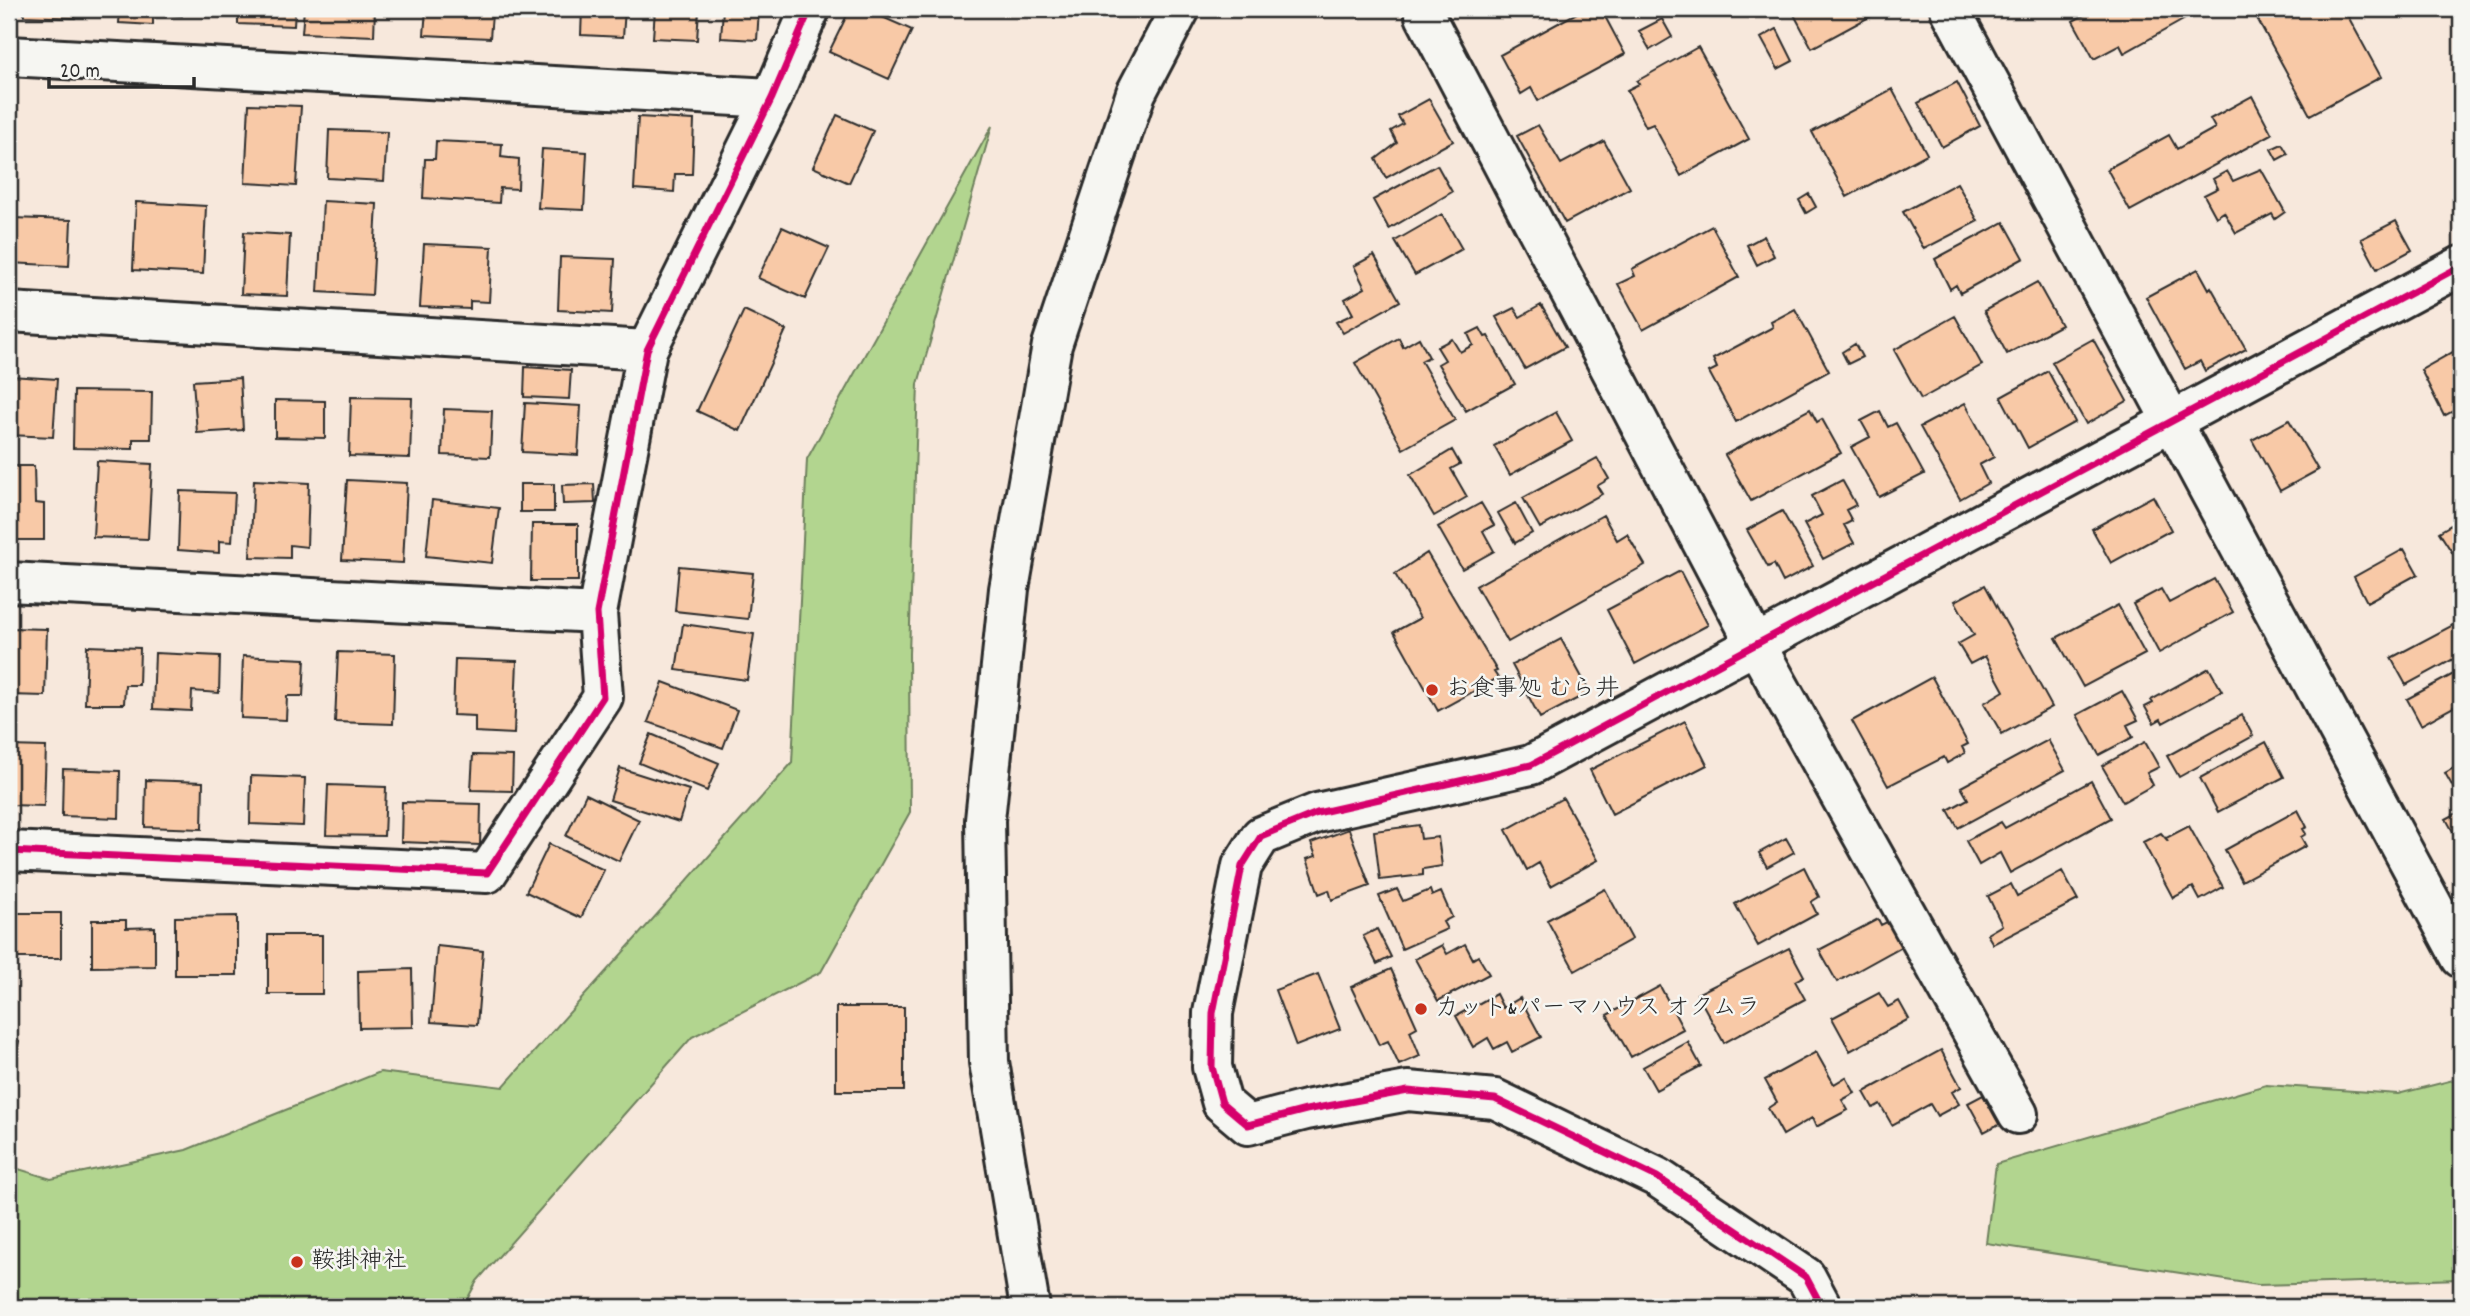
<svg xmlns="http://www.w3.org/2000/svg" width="2470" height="1316" font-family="Dekko,'Klee One',sans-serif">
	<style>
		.green { fill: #b2d58f; stroke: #6e805d; stroke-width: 2 }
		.building { fill: #f8c9a7; stroke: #2b2b2b; stroke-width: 2 }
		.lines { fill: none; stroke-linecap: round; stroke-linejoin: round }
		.street-casing { stroke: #2b2b2b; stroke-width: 44 }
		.secondary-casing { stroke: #2b2b2b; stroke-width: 44 }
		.street { stroke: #f6f6f2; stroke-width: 38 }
		.secondary { stroke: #f6f6f2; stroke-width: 38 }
		.cycleway-casing { stroke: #f6f6f2; stroke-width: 11 }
		.cycleway { stroke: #d6006c; stroke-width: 7 }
		.poi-dot { fill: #c8321e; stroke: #f6f6f2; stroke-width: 2.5 }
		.labels { text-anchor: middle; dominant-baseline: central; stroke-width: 5; stroke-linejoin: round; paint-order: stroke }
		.poi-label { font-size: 24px; fill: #2b2b2b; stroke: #f6f6f2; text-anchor: start }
	</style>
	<rect width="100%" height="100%" fill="#f7e8dc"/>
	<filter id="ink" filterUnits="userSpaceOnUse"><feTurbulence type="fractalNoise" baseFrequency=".0143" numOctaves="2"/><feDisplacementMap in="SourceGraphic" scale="14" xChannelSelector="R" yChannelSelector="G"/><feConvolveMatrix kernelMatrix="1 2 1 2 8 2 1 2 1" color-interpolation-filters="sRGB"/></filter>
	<g filter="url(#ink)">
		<path class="green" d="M 992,126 L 918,384 L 909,654 L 910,812 L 821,972 L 692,1037 L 477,1281 L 463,1307 L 9,1307 L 9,1166 L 51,1179 L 186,1150 L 380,1072 L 503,1087 L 792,763 L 807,459 Z
			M 2461,1078 L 2461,1279 L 2258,1285 L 1986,1243 L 1996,1164 L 2266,1085 L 2398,1094 Z"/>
		<path class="building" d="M 24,9 L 76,9 L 75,18 L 24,16 Z
			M 120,9 L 183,9 L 182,16 L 153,14 L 153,25 L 119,23 Z
			M 238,9 L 295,9 L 294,26 L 238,24 Z
			M 304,9 L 375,9 L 374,36 L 302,33 Z
			M 426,9 L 511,9 L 511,14 L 492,14 L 490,38 L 424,35 Z
			M 540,9 L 577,9 L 577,14 L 540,12 Z
			M 582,9 L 625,9 L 623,37 L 581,35 Z
			M 655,9 L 699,9 L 697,40 L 653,38 Z
			M 723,9 L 759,9 L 757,40 L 721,38 Z
			M 850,9 L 864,9 L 912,30 L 889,79 L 829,52 Z
			M 1584,9 L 1601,9 L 1625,54 L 1538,101 L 1531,88 L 1521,94 L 1500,55 Z
			M 1791,9 L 1884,9 L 1812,48 Z
			M 2095,9 L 2191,9 L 2194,14 L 2124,53 L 2120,45 L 2094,59 L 2073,21 Z
			M 2252,9 L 2344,9 L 2381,77 L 2310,115 Z
			M 1662,19 L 1672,37 L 1650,50 L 1639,31 Z
			M 1777,29 L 1793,61 L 1778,69 L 1761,38 Z
			M 1698,47 L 1749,139 L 1681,176 L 1653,124 L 1646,127 L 1627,90 L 1639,84 L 1637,81 Z
			M 1957,82 L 1980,126 L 1942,147 L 1918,103 Z
			M 1892,89 L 1927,154 L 1847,197 L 1812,132 Z
			M 2252,96 L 2272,134 L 2130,211 L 2107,169 L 2169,135 L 2177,149 L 2215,128 L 2210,119 Z
			M 1429,99 L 1453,141 L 1386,178 L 1376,159 L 1397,143 L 1391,131 L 1403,124 L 1398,116 Z
			M 249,104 L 301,106 L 296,186 L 245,183 Z
			M 837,115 L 873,131 L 849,183 L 813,167 Z
			M 638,117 L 694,120 L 692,174 L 675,174 L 674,192 L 634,189 Z
			M 1538,125 L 1561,164 L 1604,141 L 1630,188 L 1565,223 L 1517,136 Z
			M 329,130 L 387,132 L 384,181 L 327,178 Z
			M 436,141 L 502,144 L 501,157 L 519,159 L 518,189 L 500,188 L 499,203 L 423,198 L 425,159 L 435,159 Z
			M 2282,144 L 2288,154 L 2277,160 L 2271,149 Z
			M 542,149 L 587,152 L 584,210 L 538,208 Z
			M 1437,165 L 1452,192 L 1389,229 L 1373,200 Z
			M 2261,169 L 2285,212 L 2275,219 L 2272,214 L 2236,233 L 2224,212 L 2216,217 L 2204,195 L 2218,188 L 2213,179 L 2227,171 L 2233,181 Z
			M 1957,183 L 1978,221 L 1924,249 L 1903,212 Z
			M 1809,194 L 1816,207 L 1806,213 L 1799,200 Z
			M 323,201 L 377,204 L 372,295 L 318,292 Z
			M 136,202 L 206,206 L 203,274 L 133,270 Z
			M 1442,214 L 1462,249 L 1415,275 L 1395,241 Z
			M 12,218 L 71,220 L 69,266 L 10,263 Z
			M 2396,221 L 2412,250 L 2377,269 L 2361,239 Z
			M 2004,222 L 2024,258 L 1960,293 L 1956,285 L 1950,289 L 1935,259 Z
			M 1712,226 L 1739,277 L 1643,330 L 1618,284 L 1635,276 L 1632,269 Z
			M 782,227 L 829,248 L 805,299 L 758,278 Z
			M 244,232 L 290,235 L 287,296 L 241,294 Z
			M 1764,236 L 1774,256 L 1757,265 L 1747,245 Z
			M 424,244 L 492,247 L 489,302 L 470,301 L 470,309 L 420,307 Z
			M 1374,255 L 1400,301 L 1343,333 L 1336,322 L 1353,314 L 1345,299 L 1365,288 L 1354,266 Z
			M 560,257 L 615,259 L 612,313 L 558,310 Z
			M 2198,269 L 2209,289 L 2211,287 L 2246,349 L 2205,371 L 2200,361 L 2185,369 L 2146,297 Z
			M 2037,282 L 2061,325 L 2007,354 L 1984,311 Z
			M 1541,305 L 1565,347 L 1525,369 L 1496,317 L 1514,308 L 1520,317 Z
			M 1795,309 L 1829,371 L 1736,422 L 1709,372 L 1717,368 L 1713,359 L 1773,327 L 1771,322 Z
			M 744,310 L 786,330 L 740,431 L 697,411 Z
			M 1955,316 L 1982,365 L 1921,399 L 1894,350 Z
			M 1480,328 L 1485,337 L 1488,336 L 1515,384 L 1466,411 L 1438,364 L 1445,360 L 1437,347 L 1452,339 L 1460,352 L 1473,345 L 1468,334 Z
			M 1399,338 L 1403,347 L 1419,338 L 1429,357 L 1421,361 L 1455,420 L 1403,449 L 1355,363 Z
			M 2093,339 L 2127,401 L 2086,424 L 2052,362 Z
			M 1855,344 L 1862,357 L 1848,364 L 1842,352 Z
			M 2460,348 L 2461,407 L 2444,416 L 2421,370 Z
			M 525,367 L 571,370 L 569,399 L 524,397 Z
			M 2048,371 L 2075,422 L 2028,448 L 2001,397 Z
			M 10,376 L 57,379 L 53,437 L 9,435 Z
			M 240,378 L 243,430 L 197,433 L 193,381 Z
			M 74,391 L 152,392 L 151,439 L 133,439 L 133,449 L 73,448 Z
			M 351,397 L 412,398 L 410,458 L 349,456 Z
			M 275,400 L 325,401 L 325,438 L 275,437 Z
			M 525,403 L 581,406 L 578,455 L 522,452 Z
			M 1965,403 L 1994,457 L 1979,465 L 1988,483 L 1960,499 L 1920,427 Z
			M 444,409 L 492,411 L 490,457 L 442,455 Z
			M 1810,409 L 1817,422 L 1822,419 L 1841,453 L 1751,501 L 1725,455 Z
			M 1880,411 L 1888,427 L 1896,423 L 1924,474 L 1879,497 L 1851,447 L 1870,437 L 1861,421 Z
			M 1556,412 L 1572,441 L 1510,475 L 1494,446 Z
			M 2289,420 L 2318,470 L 2280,491 L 2252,440 Z
			M 1452,450 L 1460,464 L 1451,469 L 1467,497 L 1434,516 L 1410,475 Z
			M 1597,458 L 1609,479 L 1597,486 L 1602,494 L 1540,528 L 1523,498 Z
			M 97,461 L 152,464 L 148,539 L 93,537 Z
			M 9,466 L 34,466 L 35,503 L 44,504 L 44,540 L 9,540 Z
			M 254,480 L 309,483 L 307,547 L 290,545 L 290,558 L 250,557 Z
			M 347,480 L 407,483 L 403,563 L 342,560 Z
			M 1842,480 L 1856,505 L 1846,510 L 1852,521 L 1844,525 L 1854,543 L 1823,559 L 1804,524 L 1822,515 L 1812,496 Z
			M 520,484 L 554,484 L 554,512 L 520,512 Z
			M 594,484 L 595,503 L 563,504 L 562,485 Z
			M 180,491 L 235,493 L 232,542 L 219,541 L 219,553 L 178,550 Z
			M 2153,496 L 2171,530 L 2111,563 L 2092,529 Z
			M 432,500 L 499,508 L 492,563 L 426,556 Z
			M 1481,503 L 1494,525 L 1483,531 L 1494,551 L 1462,569 L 1438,527 Z
			M 1516,503 L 1532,533 L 1515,543 L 1498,513 Z
			M 1782,511 L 1813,566 L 1783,582 L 1774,564 L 1768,567 L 1747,530 Z
			M 1603,515 L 1617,540 L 1627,534 L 1645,565 L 1508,642 L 1476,586 Z
			M 2461,519 L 2461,566 L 2439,532 Z
			M 532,524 L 578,524 L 578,581 L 531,581 Z
			M 2404,549 L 2418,574 L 2367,602 L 2354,577 Z
			M 1427,553 L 1497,671 L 1494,672 L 1498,678 L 1438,711 L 1394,632 L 1420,618 L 1395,574 Z
			M 679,566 L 753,573 L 748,619 L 675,611 Z
			M 1680,571 L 1708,625 L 1635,664 L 1607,610 Z
			M 2214,579 L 2233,612 L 2159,653 L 2133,604 L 2161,589 L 2169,603 Z
			M 1985,585 L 2052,707 L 2002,734 L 1984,703 L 2004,691 L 1985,656 L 1970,664 L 1958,644 L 1974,635 L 1955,601 Z
			M 2118,605 L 2145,654 L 2083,687 L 2056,638 Z
			M 683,624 L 754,634 L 747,680 L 676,670 Z
			M 2453,625 L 2461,640 L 2461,655 L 2406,685 L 2391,658 Z
			M 9,628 L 47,629 L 45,696 L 9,695 Z
			M 1561,639 L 1590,692 L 1540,718 L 1512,665 Z
			M 87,646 L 140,648 L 139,685 L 125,685 L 124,704 L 85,704 Z
			M 338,652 L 395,654 L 393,724 L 335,722 Z
			M 155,653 L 220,656 L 219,693 L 192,691 L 191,711 L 153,709 Z
			M 243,656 L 305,659 L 303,696 L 287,696 L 286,720 L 241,718 Z
			M 455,659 L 517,661 L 514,734 L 475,732 L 475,716 L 453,715 Z
			M 2209,668 L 2222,691 L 2163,723 L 2161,719 L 2154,723 L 2145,707 L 2153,703 L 2151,700 Z
			M 2461,670 L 2461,703 L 2421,725 L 2407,699 Z
			M 1932,677 L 1968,744 L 1962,747 L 1965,753 L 1947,763 L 1944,757 L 1888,786 L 1852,721 Z
			M 663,682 L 737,710 L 723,748 L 648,722 Z
			M 2122,691 L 2138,720 L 2127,725 L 2133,737 L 2099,755 L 2077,715 Z
			M 2242,715 L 2253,736 L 2179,777 L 2167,756 Z
			M 1685,721 L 1707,765 L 1612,814 L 1590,770 Z
			M 651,734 L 719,763 L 707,791 L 639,763 Z
			M 2048,740 L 2065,770 L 1958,828 L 1948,810 L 1968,799 L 1961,787 Z
			M 2145,742 L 2159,767 L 2147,773 L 2153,785 L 2123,802 L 2102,766 Z
			M 2266,742 L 2284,777 L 2218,812 L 2200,778 Z
			M 9,746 L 46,747 L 44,806 L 9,805 Z
			M 473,755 L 513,756 L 512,791 L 471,790 Z
			M 2461,764 L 2461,797 L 2459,798 L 2445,773 Z
			M 620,768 L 689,790 L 679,822 L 610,800 Z
			M 63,769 L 120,771 L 119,818 L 62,816 Z
			M 251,776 L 305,778 L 303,826 L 250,824 Z
			M 146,780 L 203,782 L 202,829 L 145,827 Z
			M 2091,781 L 2111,818 L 2010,873 L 2000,853 L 1979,865 L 1966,841 L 2001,822 L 2005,828 Z
			M 328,785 L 386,787 L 384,836 L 326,835 Z
			M 586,794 L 639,820 L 619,861 L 566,836 Z
			M 1563,798 L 1598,860 L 1551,886 L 1539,863 L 1527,870 L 1506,830 Z
			M 402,802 L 481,804 L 480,845 L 401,842 Z
			M 2298,810 L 2307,827 L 2303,829 L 2306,834 L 2301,837 L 2306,846 L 2242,881 L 2225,850 Z
			M 2461,811 L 2461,846 L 2446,819 Z
			M 1419,825 L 1421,839 L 1438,837 L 1442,866 L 1423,869 L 1423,875 L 1380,880 L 1374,831 Z
			M 2189,826 L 2223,887 L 2200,900 L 2193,887 L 2173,898 L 2143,842 L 2161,833 L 2168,841 L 2166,838 Z
			M 1349,829 L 1370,886 L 1332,900 L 1329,890 L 1319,894 L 1307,859 L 1316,856 L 1311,843 Z
			M 1786,838 L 1794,852 L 1767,867 L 1759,853 Z
			M 549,844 L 604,870 L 581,918 L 526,892 Z
			M 1804,867 L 1819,897 L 1811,902 L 1817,914 L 1758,946 L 1735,904 Z
			M 2062,871 L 2078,900 L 1993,944 L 1987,934 L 2002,925 L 1988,896 L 2011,884 L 2017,896 Z
			M 1397,889 L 1403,901 L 1430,890 L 1432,896 L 1441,892 L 1452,917 L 1443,922 L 1447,929 L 1402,949 L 1379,896 Z
			M 1605,889 L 1632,939 L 1575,971 L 1547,920 Z
			M 9,913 L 61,913 L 61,958 L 9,958 Z
			M 237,916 L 237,975 L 175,975 L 175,917 Z
			M 1878,919 L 1881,925 L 1889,921 L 1902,946 L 1837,982 L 1819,950 Z
			M 92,920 L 126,920 L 126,928 L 155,927 L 155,966 L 92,967 Z
			M 1377,929 L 1391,957 L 1377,964 L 1363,936 Z
			M 268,935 L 322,935 L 322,994 L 268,994 Z
			M 1465,944 L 1473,959 L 1478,956 L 1489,974 L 1438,1001 L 1415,959 L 1442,945 L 1447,954 Z
			M 437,946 L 483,951 L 477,1025 L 431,1022 Z
			M 1789,948 L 1804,976 L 1795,981 L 1805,999 L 1724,1043 L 1697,994 Z
			M 412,969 L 413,1027 L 359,1028 L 358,971 Z
			M 1391,969 L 1417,1027 L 1410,1031 L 1420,1056 L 1399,1065 L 1388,1041 L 1379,1045 L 1351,987 Z
			M 1318,974 L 1340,1029 L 1296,1046 L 1275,990 Z
			M 1660,986 L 1683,1029 L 1631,1057 L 1607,1015 Z
			M 1879,993 L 1888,1007 L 1899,1001 L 1909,1019 L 1850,1051 L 1832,1018 Z
			M 1496,994 L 1503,1008 L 1520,998 L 1541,1037 L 1512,1052 L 1507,1042 L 1494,1049 L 1488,1038 L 1473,1047 L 1456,1016 Z
			M 836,1007 L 904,1007 L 904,1091 L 836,1091 Z
			M 9,1039 L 19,1041 L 11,1079 L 9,1079 Z
			M 1688,1042 L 1701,1066 L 1656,1090 L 1643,1067 Z
			M 1941,1050 L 1961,1087 L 1952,1092 L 1959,1104 L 1937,1116 L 1930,1104 L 1892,1125 L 1880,1104 L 1873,1108 L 1864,1092 Z
			M 1816,1052 L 1834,1084 L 1846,1077 L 1855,1093 L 1842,1100 L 1848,1110 L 1816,1127 L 1812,1118 L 1783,1135 L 1768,1108 L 1777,1102 L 1765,1080 Z
			M 1983,1095 L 1999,1124 L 1984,1132 L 1968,1103 Z"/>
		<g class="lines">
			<g class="street-casing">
				<path id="street" d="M 1950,9 L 2461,958
					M 1425,16 L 1756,645 L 2018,1114
					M 9,56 L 772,98
					M 9,312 L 647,350
					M 9,582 L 597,613
					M 9,851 L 487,873 L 603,697 L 597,613 L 647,350 L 772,98 L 810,9
					M 1822,1307 L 1806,1277 L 1657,1177 L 1495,1099 L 1408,1091 L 1306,1110 L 1248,1125 L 1222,1103 L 1212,1067 L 1213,1013 L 1242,866 L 1261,836 L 1317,813 L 1531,765 L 2461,266"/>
			</g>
			<g class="secondary-casing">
				<path id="secondary" d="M 1030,1307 L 989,1062 L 985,820 L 1009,589 L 1052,345 L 1136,93 L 1180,9"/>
			</g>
			<use href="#street" class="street"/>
			<use href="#secondary" class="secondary"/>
			<g class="cycleway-casing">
				<path id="cycleway" d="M 9,851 L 487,873 L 603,697 L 597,613 L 647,350 L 772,98 L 810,9
					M 1822,1307 L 1806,1277 L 1657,1177 L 1495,1099 L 1408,1091 L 1306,1110 L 1248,1125 L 1222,1103 L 1212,1067 L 1213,1013 L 1242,866 L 1261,836 L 1317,813 L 1531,765 L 2461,266"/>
			</g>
			<use href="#cycleway" class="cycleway"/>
		</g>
	</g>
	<g class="poi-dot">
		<circle cx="1432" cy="690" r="7"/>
		<circle cx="1421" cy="1009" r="7"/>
		<circle cx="297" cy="1262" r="7"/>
	</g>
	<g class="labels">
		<g class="poi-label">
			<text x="1446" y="690">お食事処 むら井</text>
			<text x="1435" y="1009">カット&amp;パーマハウス オクムラ</text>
			<text x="311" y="1262">鞍掛神社</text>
		</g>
	</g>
	<rect width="2470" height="1316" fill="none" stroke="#f6f6f2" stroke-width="35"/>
	<rect x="18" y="18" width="2435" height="1281" fill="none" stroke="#2b2b2b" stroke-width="2.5" filter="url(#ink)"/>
	<path d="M49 77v10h145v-10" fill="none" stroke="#2b2b2b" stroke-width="3.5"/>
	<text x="60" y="77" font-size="21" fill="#2b2b2b" stroke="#f6f6f2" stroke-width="5" paint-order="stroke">20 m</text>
</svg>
